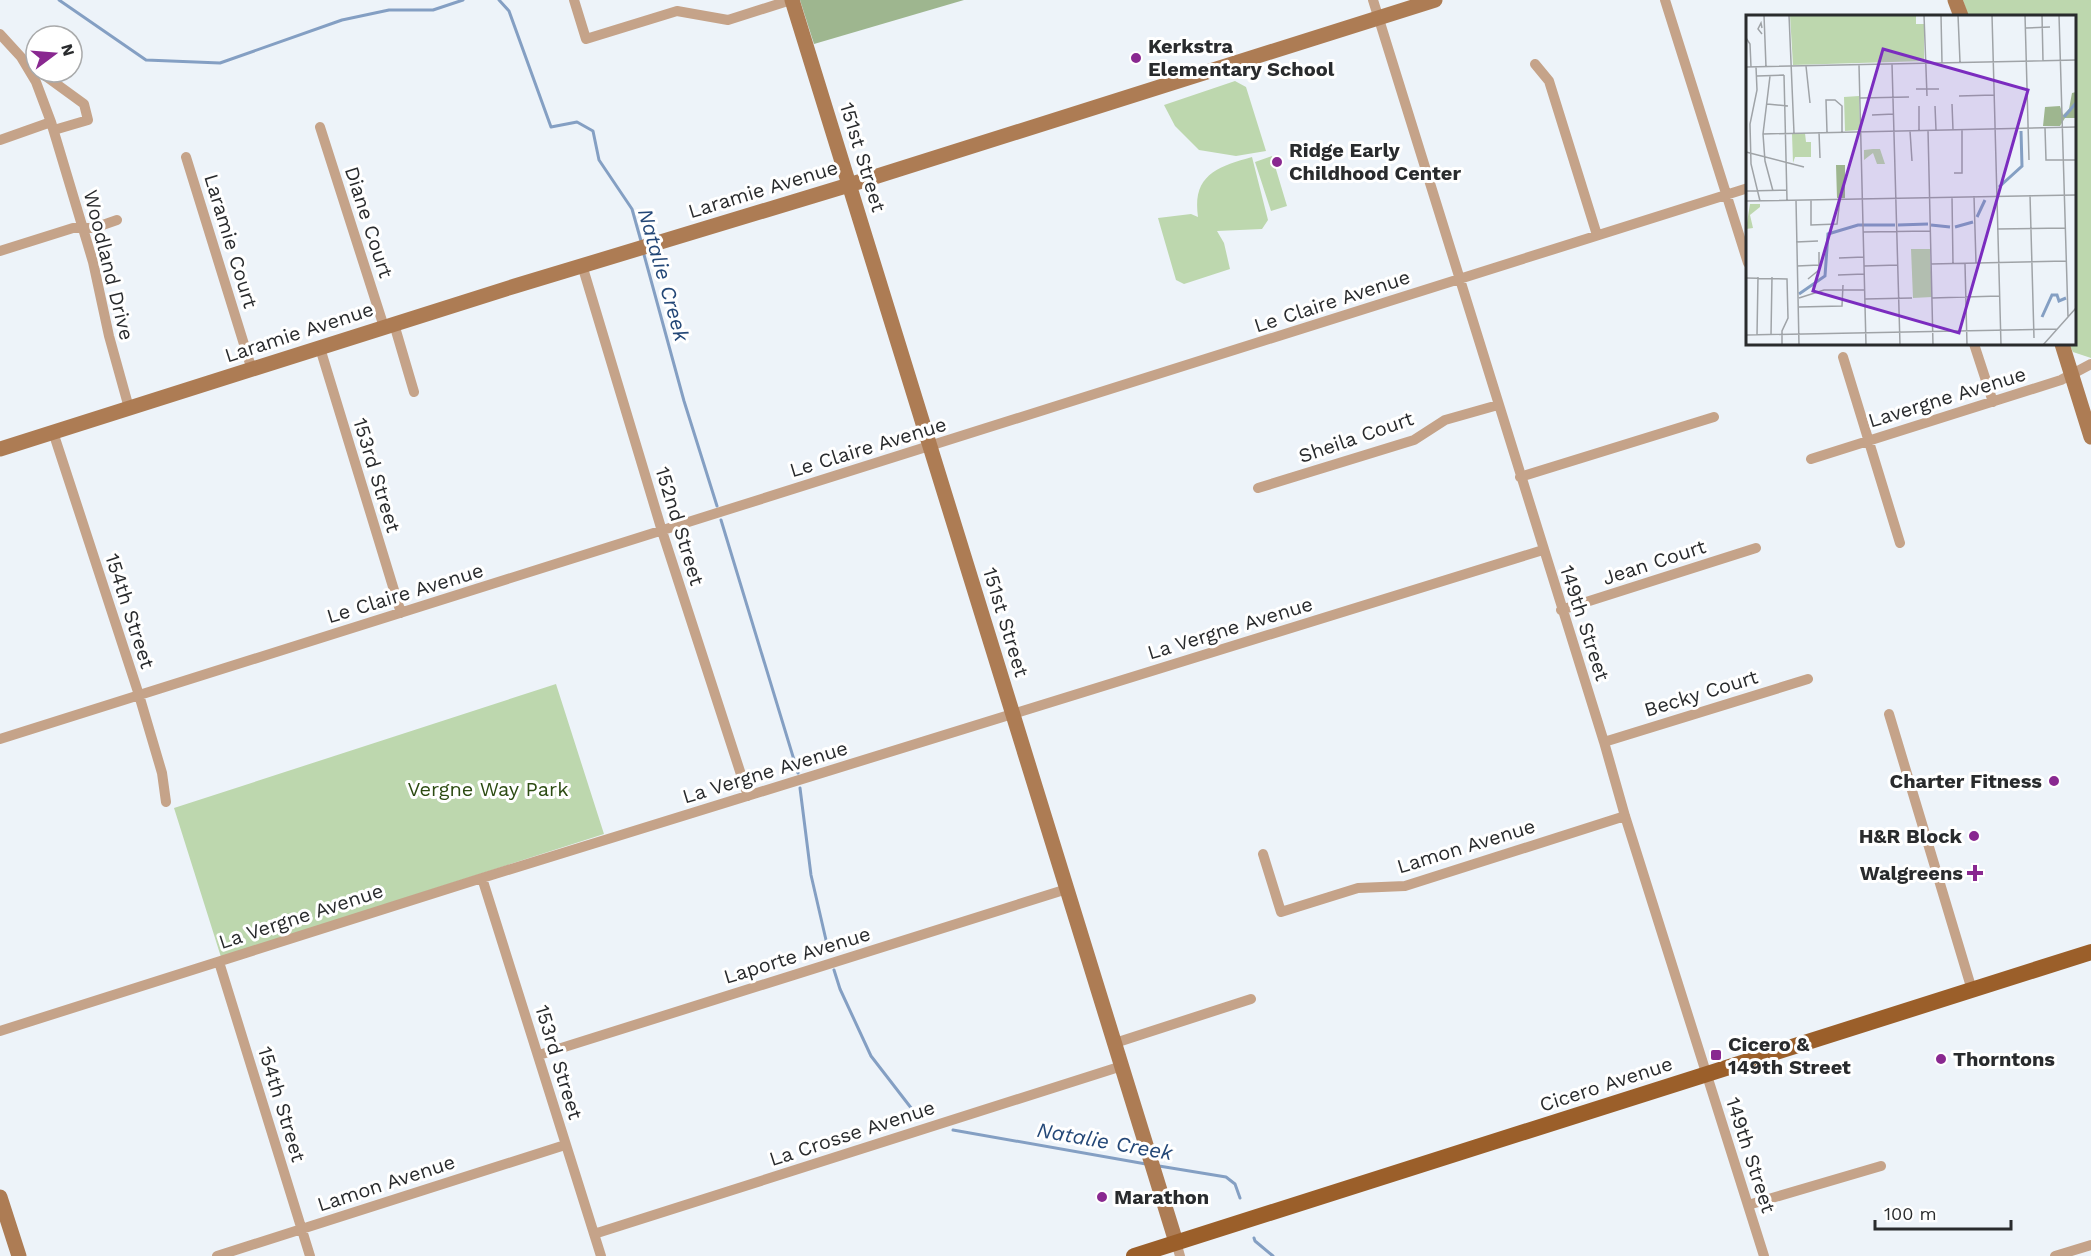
<svg xmlns="http://www.w3.org/2000/svg" width="2091" height="1256" font-family="'Work Sans',sans-serif">
	<style>
		.green { fill: #bdd7ae }
		.forest { fill: #9eb68f }
		.lines { fill: none; stroke-linecap: round; stroke-linejoin: round }
		.stream { stroke: #849fc3; stroke-width: 3 }
		.street { stroke: #c5a389; stroke-width: 10 }
		.secondary { stroke: #ad7c54; stroke-width: 15 }
		.primary { stroke: #9b5f2a; stroke-width: 16 }
		.poi-dot { fill: #892890; stroke: #fff; stroke-width: 2 }
		.labels { text-anchor: middle; dominant-baseline: central; stroke-width: 6; stroke-linejoin: round; paint-order: stroke }
		.poi-label { font-size: 20px; font-weight: bold; fill: #292b2d; stroke: #fff; text-anchor: start }
		.street-label { font-size: 20px; fill: #292b2d; stroke: #fff }
		.park-label { font-size: 20px; fill: #2c4b12; stroke: #fff }
		.water-label { font-size: 21px; font-style: italic; fill: #234777; stroke: #fff }
		.inset-river { fill: none; stroke: #849fc3; stroke-width: 3 }
		.inset-road { fill: none; stroke: #9fa3a7; stroke-width: 1.5 }
		.view { fill: #7b2cbf; fill-opacity: 0.15; stroke: #7b2cbf; stroke-width: 3 }
		.inset-edge { fill: none; stroke: #292b2d; stroke-width: 3 }
	</style>
	<rect width="100%" height="100%" fill="#edf3f9"/>
	<path class="green" d="M 1963,0 L 2091,0 L 2091,358 L 2073,352 L 2069,344 L 2074,344 L 2074,16 L 1968,16 Z
		M 1235,81 L 1246,87 L 1266,151 L 1236,156 L 1199,150 L 1175,126 L 1164,105 Z
		M 1272,156 L 1287,206 L 1271,211 L 1255,162 Z
		M 1252,157 L 1268,220 L 1262,229 L 1217,231 L 1224,243 L 1230,269 L 1184,284 L 1176,280 L 1158,218 L 1191,214 L 1198,217 C 1192,175 1217,167 1252,157 Z
		M 556,684 L 604,834 L 221,957 L 174,808 Z"/>
	<path class="forest" d="M 800,0 L 964,0 L 814,44 Z"/>
	<g class="lines">
		<path class="stream" d="M 59,0 L 146,60 L 220,63 L 342,20 L 389,10 L 433,10 L 463,0
			M 499,0 L 509,11 L 551,127 L 577,122 L 593,131 L 599,160 L 632,209 L 641,241
			M 643,251 L 684,401 L 717,506
			M 721,520 L 798,773
			M 800,788 L 811,875 L 829,953
			M 834,970 L 840,989 L 871,1056 L 915,1113 L 924,1116
			M 953,1130 L 1146,1164
			M 1159,1166 L 1226,1177 L 1235,1184 L 1240,1198
			M 1254,1238 L 1255,1241 L 1273,1256"/>
		<path class="street" d="M 574,0 L 586,39 L 677,11 L 728,20 L 791,0
			M 1373,0 L 1604,742 L 1625,816 L 1764,1256
			M 1665,0 L 1748,263
			M 0,34 L 21,57 L 36,82 L 51,122 L 93,262 L 109,336 L 129,408
			M 1535,64 L 1549,81 L 1597,235
			M 40,72 L 84,104 L 88,120 L 54,130
			M 320,127 L 384,327
			M 0,140 L 51,122
			M 186,157 L 252,370
			M 0,251 L 73,228 L 94,228 L 117,220
			M 582,265 L 662,531 L 748,796
			M 394,324 L 414,392
			M 1974,344 L 1993,402
			M 320,348 L 401,613
			M 1843,357 L 1900,543
			M 53,432 L 139,695 L 162,773 L 166,802
			M 1811,459 L 2061,380 L 2091,364
			M 1520,477 L 1714,417
			M 1258,488 L 1414,440 L 1445,420 L 1498,405
			M 1561,610 L 1756,548
			M 1889,714 L 1972,990
			M 0,739 L 1748,188
			M 1604,742 L 1808,679
			M 1263,854 L 1281,912 L 1358,888 L 1405,886 L 1625,816
			M 482,878 L 601,1256
			M 219,962 L 310,1256
			M 0,1031 L 482,878 L 1543,550
			M 1115,1043 L 1251,999
			M 539,1055 L 1067,889
			M 1748,1205 L 1881,1166
			M 594,1234 L 1122,1066
			M 1176,1242 L 1180,1256
			M 217,1256 L 565,1145
			M 2055,1256 L 2091,1245"/>
		<path class="secondary" d="M 792,0 L 1176,1242
			M 1955,0 L 1961,16
			M 2062,344 L 2091,437
			M 0,449 L 515,286 L 849,185 L 1435,0
			M 0,1197 L 19,1256"/>
		<path class="primary" d="M 1134,1256 L 2091,952"/>
	</g>
	<g class="poi-dot">
		<circle cx="1136" cy="58" r="6"/>
		<circle cx="1277" cy="162" r="6"/>
		<circle cx="2054" cy="781" r="6"/>
		<circle cx="1974" cy="836" r="6"/>
		<path d="M1972 864h6v6h6v6h-6v6h-6v-6h-6v-6h6z"/>
		<rect x="1710" y="1049" width="12" height="12" rx="3"/>
		<circle cx="1941" cy="1059" r="6"/>
		<circle cx="1102" cy="1197" r="6"/>
	</g>
	<g class="labels">
		<g class="poi-label">
			<text x="1148" y="46">Kerkstra<tspan x="1148" dy="23">Elementary School</tspan></text>
			<text x="1289" y="150">Ridge Early<tspan x="1289" dy="23">Childhood Center</tspan></text>
			<text x="2042" y="781" text-anchor="end">Charter Fitness</text>
			<text x="1962" y="836" text-anchor="end">H&amp;R Block</text>
			<text x="1963" y="873" text-anchor="end">Walgreens</text>
			<text x="1728" y="1044">Cicero &amp;<tspan x="1728" dy="23">149th Street</tspan></text>
			<text x="1953" y="1059">Thorntons</text>
			<text x="1114" y="1197">Marathon</text>
		</g>
		<g class="street-label">
			<text transform="translate(863 157) rotate(73)">151st Street</text>
			<text transform="translate(763 189) rotate(-17)">Laramie Avenue</text>
			<text transform="translate(369 222) rotate(72)">Diane Court</text>
			<text transform="translate(231 241) rotate(73)">Laramie Court</text>
			<text transform="translate(109 265) rotate(76)">Woodland Drive</text>
			<text transform="translate(1332 301) rotate(-18)">Le Claire Avenue</text>
			<text transform="translate(299 332) rotate(-18)">Laramie Avenue</text>
			<text transform="translate(1947 397) rotate(-17)">Lavergne Avenue</text>
			<text transform="translate(1356 437) rotate(-19)">Sheila Court</text>
			<text transform="translate(868 447) rotate(-17)">Le Claire Avenue</text>
			<text transform="translate(377 475) rotate(73)">153rd Street</text>
			<text transform="translate(680 526) rotate(73)">152nd Street</text>
			<text transform="translate(1654 562) rotate(-18)">Jean Court</text>
			<text transform="translate(405 593) rotate(-17)">Le Claire Avenue</text>
			<text transform="translate(130 611) rotate(72)">154th Street</text>
			<text transform="translate(1006 622) rotate(73)">151st Street</text>
			<text transform="translate(1585 623) rotate(72)">149th Street</text>
			<text transform="translate(1230 628) rotate(-17)">La Vergne Avenue</text>
			<text transform="translate(1701 693) rotate(-17)">Becky Court</text>
			<text transform="translate(765 772) rotate(-17)">La Vergne Avenue</text>
			<text transform="translate(1466 846) rotate(-17)">Lamon Avenue</text>
			<text transform="translate(301 916) rotate(-18)">La Vergne Avenue</text>
			<text transform="translate(797 955) rotate(-17)">Laporte Avenue</text>
			<text transform="translate(559 1062) rotate(73)">153rd Street</text>
			<text transform="translate(1606 1084) rotate(-18)">Cicero Avenue</text>
			<text transform="translate(282 1104) rotate(73)">154th Street</text>
			<text transform="translate(852 1133) rotate(-18)">La Crosse Avenue</text>
			<text transform="translate(1751 1155) rotate(72)">149th Street</text>
			<text transform="translate(386 1183) rotate(-18)">Lamon Avenue</text>
		</g>
		<g class="park-label">
			<text x="488" y="789">Vergne Way Park</text>
		</g>
		<g class="water-label">
			<text transform="translate(664 275) rotate(74)">Natalie Creek</text>
			<text transform="translate(1105 1141) rotate(10)">Natalie Creek</text>
		</g>
	</g>
	<g transform="translate(1746 15)">
		<rect width="330" height="330" fill="#edf3f9"/>
		<path d="M 44,0 L 170,0 L 170,9 L 178,9 L 178,46 L 47,50 ZM 113,81 L 114,115 L 99,116 L 98,82 ZM 59,118 L 60,127 L 65,127 L 65,142 L 49,142 L 47,148 L 46,119 ZM 127,134 L 134,134 L 139,149 L 131,149 L 127,138 L 118,145 L 118,135 ZM 4,189 L 14,189 L 14,192 L 4,200 L 7,213 L 0,214 ZM 165,234 L 184,234 L 186,282 L 167,283 Z" fill="#bdd7ae"/>
		<path d="M 330,77 L 330,103 L 319,103 L 314,111 L 297,111 L 299,92 L 314,91 L 317,100 L 323,94 L 326,78 ZM 90,150 L 99,150 L 99,183 L 91,183 Z" fill="#9eb68f"/>
		<path class="inset-river" d="M 318,102 L 330,88M 253,172 L 276,151 L 275,116M 231,202 L 239,185M 152,210 L 182,209M 185,210 L 204,212M 209,212 L 227,207M 53,279 L 79,261 L 82,219 L 112,210 L 149,210M 296,302 L 306,280 L 311,280 L 313,286 L 320,283"/>
		<path class="inset-road" d="M 18,0 L 20,52M 43,0 L 48,118M 178,0 L 181,81M 195,0 L 196,48M 212,0 L 214,47M 246,0 L 255,330M 279,0 L 283,145M 296,0 L 297,46M 313,0 L 322,302M 16,13 L 15,8 L 12,14 L 16,19M 280,13 L 304,12M 0,23 L 4,29 L 5,52M 146,49 L 154,330M 113,50 L 120,330M 60,51 L 64,88M 0,52 L 330,45M 10,52 L 11,75 L 4,109 L 5,149 L 14,186M 38,60 L 41,185M 11,61 L 38,60M 24,61 L 17,119 L 19,146 L 27,176M 170,74 L 193,74M 213,81 L 248,80M 114,83 L 163,82M 21,89 L 42,91M 206,89 L 207,115M 173,91 L 173,116M 189,91 L 190,115M 126,100 L 148,99M 299,113 L 300,145 L 330,145M 182,115 L 187,330M 164,116 L 166,146M 73,117 L 74,143M 81,117 L 80,85 L 89,85 L 96,91 L 96,117M 17,119 L 330,112M 0,137 L 58,152M 208,158 L 216,158 L 216,115M 0,176 L 41,175M 284,180 L 288,323M 228,181 L 230,248M 206,182 L 207,249M 50,185 L 53,330M 65,185 L 65,210 L 91,209 L 94,184M 0,186 L 330,180M 251,214 L 319,213M 117,217 L 184,216M 50,227 L 72,226M 93,243 L 118,242M 185,249 L 320,246M 219,249 L 221,330M 51,251 L 73,250M 118,251 L 152,250M 92,260 L 118,259M 0,263 L 41,264 L 42,303 L 36,316 L 36,330M 62,264 L 73,255 L 73,237M 53,283 L 78,275 L 119,275M 186,283 L 253,281M 119,284 L 166,283M 53,292 L 96,291 L 97,270M 0,320 L 311,314M 11,320 L 12,262M 25,320 L 26,262M 297,330 L 330,293"/>
		<path class="view" d="M 137,34 L 282,75 L 213,318 L 67,276 Z"/>
		<rect width="330" height="330" class="inset-edge"/>
	</g>
	<g transform="translate(54 54) rotate(74)"><circle r="28" fill="#ffffff" stroke="#a9aaab" stroke-width="1.5"/>
	<path d="M0-4.5L10 22L0 15L-10 22Z" fill="#892890"/>
	<text y="-9" font-size="16" font-weight="bold" text-anchor="middle" fill="#292b2d">N</text>
	</g>
	<path d="M1875 1220v9h136v-9" fill="none" stroke="#292b2d" stroke-width="3"/>
	<text x="1884" y="1220" font-size="18" fill="#292b2d" stroke="#ffffff" stroke-width="4.5" paint-order="stroke">100 m</text>
</svg>
